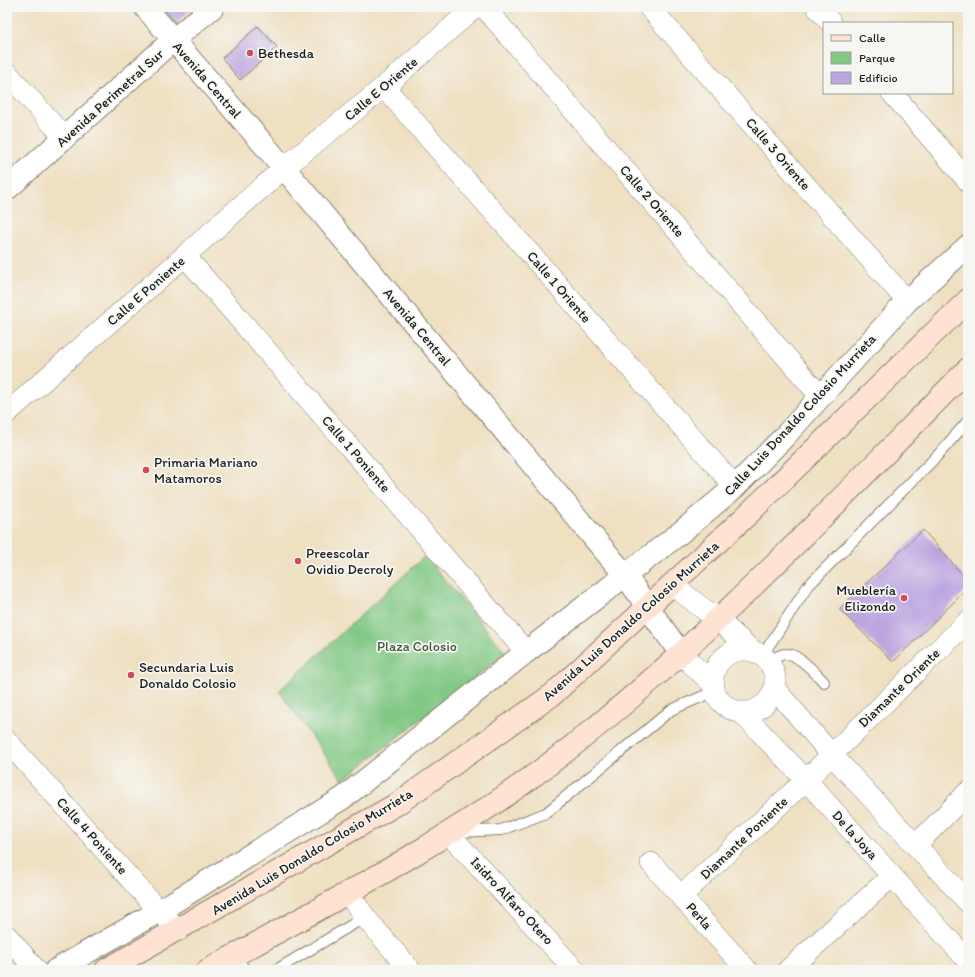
<svg xmlns="http://www.w3.org/2000/svg" width="975" height="977" font-family="Itim,sans-serif">
	<style>
		.green { fill: #81c884; stroke: #4e7250 }
		.building { fill: #bba6e0 }
		.lines { fill: none; stroke-linecap: round; stroke-linejoin: round }
		.service-casing { stroke: #867e6f; stroke-width: 12 }
		.minor-casing { stroke: #867e6f; stroke-width: 22 }
		.tertiary-casing { stroke: #867e6f; stroke-width: 24 }
		.secondary-casing { stroke: #867e6f; stroke-width: 24 }
		.service { stroke: #fff; stroke-width: 10 }
		.minor { stroke: #fff; stroke-width: 21 }
		.tertiary { stroke: #fff; stroke-width: 22 }
		.secondary { stroke: #fee3d2; stroke-width: 22 }
		.poi-dot { fill: #d1495b; stroke: #f6f6f2; stroke-width: 1.5 }
		.labels { text-anchor: middle; dominant-baseline: central; stroke-width: 3.5; stroke-linejoin: round; paint-order: stroke }
		.poi-label { font-size: 14px; fill: #1c1c1c; stroke: #f6f6f2; text-anchor: start }
		.street-label { font-size: 14px; fill: #1c1c1c; stroke: #f6f6f2 }
		.park-label { font-size: 14px; fill: #3f5840; stroke: #f6f6f2 }
	</style>
	<rect width="100%" height="100%" fill="#f6f6f2"/>
	<filter id="ink" filterUnits="userSpaceOnUse"><feTurbulence type="fractalNoise" baseFrequency=".025" numOctaves="2"/><feDisplacementMap in="SourceGraphic" scale="8" xChannelSelector="R" yChannelSelector="G"/><feConvolveMatrix kernelMatrix="1 2 1 2 8 2 1 2 1" color-interpolation-filters="sRGB"/></filter>
	<filter id="wash" filterUnits="userSpaceOnUse"><feTurbulence type="fractalNoise" baseFrequency=".012" numOctaves="4" result="noise"/><feDisplacementMap in="SourceGraphic" scale="16" xChannelSelector="R" yChannelSelector="G"/><feGaussianBlur stdDeviation="0.9" result="paint"/><feColorMatrix in="noise" values="0 0 0 0 0 0 0 0 0 0 0 0 0 0 0 0 0 1.4 0 .05"/><feComposite in="paint" operator="in"/></filter>
	<g filter="url(#wash)">
		<rect width="100%" height="100%" fill="#efe0c2"/>
		<path class="green" d="M 425,556 L 506,653 L 343,780 L 279,691 Z"/>
		<g id="blocks">
			<path class="building" d="M 162,7 L 194,7 L 176,23 Z
				M 258,26 L 277,47 L 240,80 L 222,58 Z
				M 923,530 L 968,581 L 968,588 L 893,662 L 839,609 Z"/>
		</g>
	</g>
	<g filter="url(#ink)">
		<use href="#blocks" fill-opacity="0" stroke="#867e6f" stroke-width="1"/>
		<g class="lines">
			<g class="service-casing">
				<path id="service" d="M 762,656 L 808,586 L 937,456 L 968,421
					M 768,662 C 774,659 779,654 786,654 C 798,653 816,674 824,682
					M 458,832 L 501,830 L 546,813 L 671,710 L 715,691
					M 235,955 L 245,970
					M 276,970 L 365,917"/>
			</g>
			<g class="minor-casing">
				<path id="minor" d="M 484,7 L 820,396
					M 649,7 L 907,301
					M 817,7 L 831,23
					M 7,73 L 65,138
					M 384,87 L 735,487
					M 892,93 L 968,181
					M 186,257 L 526,652
					M 7,413 L 284,168 L 384,87 L 475,7
					M 672,585 L 717,619 L 754,652
					M713 681a31 31 0 1 1 62 0a31 31 0 1 1-62 0Z
					M 681,654 L 714,685
					M 774,688 L 831,754 L 968,902
					M 741,712 L 806,780 L 968,961
					M 7,741 L 159,911 L 179,930
					M 448,833 L 575,970
					M 916,845 L 968,792
					M 651,863 L 747,970
					M 347,892 L 365,917 L 410,970
					M 681,896 L 806,780 L 968,621
					M 7,936 L 36,970
					M 788,970 L 892,876"/>
			</g>
			<g class="tertiary-casing">
				<path id="tertiary" d="M 145,7 L 284,168 L 625,575 L 681,654
					M 7,189 L 173,40 L 213,7
					M 56,970 L 159,911 L 343,798 L 526,652 L 680,533 L 735,487 L 784,437 L 907,301 L 968,246"/>
			</g>
			<g class="secondary-casing">
				<path id="secondary" d="M 106,970 L 397,804 L 552,695 L 745,517 L 968,300
					M 208,970 C 324,906 442,845 548,765 C 701,648 833,506 968,369"/>
			</g>
			<use href="#service" class="service"/>
			<use href="#minor" class="minor"/>
			<use href="#tertiary" class="tertiary"/>
			<use href="#secondary" class="secondary"/>
		</g>
	</g>
	<g class="poi-dot">
		<circle cx="250" cy="53" r="4"/>
		<circle cx="146" cy="470" r="4"/>
		<circle cx="298" cy="561" r="4"/>
		<circle cx="904" cy="598" r="4"/>
		<circle cx="131" cy="675" r="4"/>
	</g>
	<g class="labels">
		<g class="poi-label">
			<text x="258" y="53">Bethesda</text>
			<text x="154" y="462">Primaria Mariano<tspan x="154" dy="16">Matamoros</tspan></text>
			<text x="306" y="553">Preescolar<tspan x="306" dy="16">Ovidio Decroly</tspan></text>
			<text x="896" y="590" text-anchor="end">Mueblería<tspan x="896" dy="16">Elizondo</tspan></text>
			<text x="139" y="667">Secundaria Luis<tspan x="139" dy="16">Donaldo Colosio</tspan></text>
		</g>
		<g class="street-label">
			<text transform="translate(207 80) rotate(49)">Avenida Central</text>
			<text transform="translate(381 89) rotate(-40)">Calle E Oriente</text>
			<text transform="translate(110 98) rotate(-42)">Avenida Perimetral Sur</text>
			<text transform="translate(778 154) rotate(49)">Calle 3 Oriente</text>
			<text transform="translate(652 201) rotate(49)">Calle 2 Oriente</text>
			<text transform="translate(559 287) rotate(49)">Calle 1 Oriente</text>
			<text transform="translate(146 291) rotate(-41)">Calle E Poniente</text>
			<text transform="translate(417 327) rotate(50)">Avenida Central</text>
			<text transform="translate(800 415) rotate(-47)">Calle Luis Donaldo Colosio Murrieta</text>
			<text transform="translate(356 454) rotate(49)">Calle 1 Poniente</text>
			<text transform="translate(631 621) rotate(-42)">Avenida Luis Donaldo Colosio Murrieta</text>
			<text transform="translate(899 688) rotate(-44)">Diamante Oriente</text>
			<text transform="translate(855 835) rotate(48)">De la Joya</text>
			<text transform="translate(92 836) rotate(48)">Calle 4 Poniente</text>
			<text transform="translate(744 838) rotate(-43)">Diamante Poniente</text>
			<text transform="translate(312 852) rotate(-31)">Avenida Luis Donaldo Colosio Murrieta</text>
			<text transform="translate(512 901) rotate(47)">Isidro Alfaro Otero</text>
			<text transform="translate(699 916) rotate(48)">Perla</text>
		</g>
		<g class="park-label">
			<text x="417" y="646">Plaza Colosio</text>
		</g>
	</g>
	<rect width="975" height="977" fill="none" stroke="#f6f6f2" stroke-width="24"/>
	<rect x="823" y="22" width="130" height="72" fill="#f6f6f2" stroke="#9f9f9c"/>
	<rect x="831" y="35" width="20" height="6" fill="#fee3d2" stroke="#9f9f9c"/>
	<text x="859" y="42" font-size="12" fill="#1c1c1c">Calle</text>
	<rect x="831" y="52" width="20" height="12" fill="#81c884" stroke="#9f9f9c"/>
	<text x="859" y="62" font-size="12" fill="#1c1c1c">Parque</text>
	<rect x="831" y="72" width="20" height="12" fill="#bba6e0" stroke="#9f9f9c"/>
	<text x="859" y="82" font-size="12" fill="#1c1c1c">Edificio</text>
</svg>
